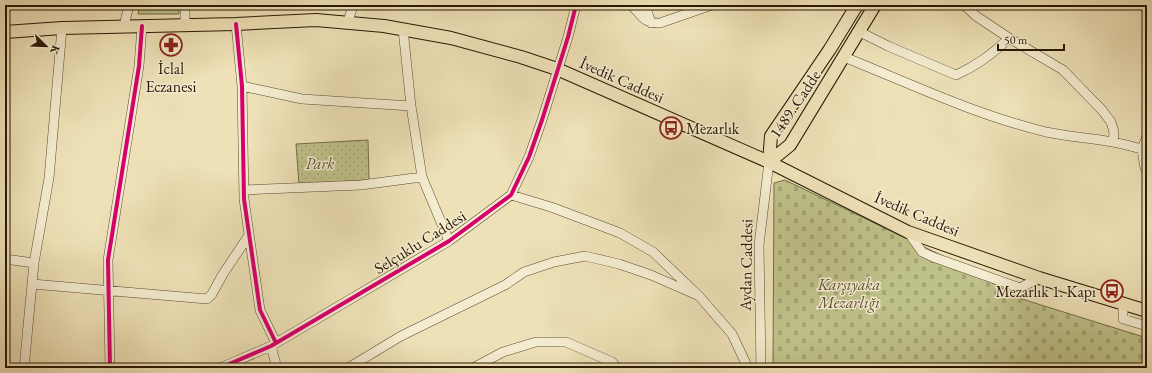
<svg xmlns="http://www.w3.org/2000/svg" width="1152" height="373" font-family="'EB Garamond',serif">
	<style>
		.cemetery { fill: url(#cemetery-stones); stroke: #746c47 }
		.park { fill: url(#park-dots); stroke: #746c47 }
		.lines { fill: none; stroke-linecap: round; stroke-linejoin: round }
		.minor-casing { stroke: #5a4a31; stroke-width: 10 }
		.major-casing { stroke: #291704; stroke-width: 14 }
		.minor { stroke: #f4ecd0; stroke-width: 9 }
		.major { stroke: #eee1b7; stroke-width: 12 }
		.cycleway-casing { stroke: #f4ecd0; stroke-width: 6 }
		.cycleway { stroke: #d6006c; stroke-width: 4 }
		.labels { text-anchor: middle; dominant-baseline: central; stroke-width: 3; stroke-linejoin: round; paint-order: stroke }
		.poi-label { font-size: 16px; fill: #291704; stroke: #f4ecd0 }
		.street-label { font-size: 16px; fill: #291704; stroke: #f4ecd0 }
		.park-label { font-size: 16px; font-style: italic; fill: #5e5233; stroke: #f4ecd0 }
	</style>
	<defs>
		<pattern id="cemetery-stones" width="16" height="16" patternUnits="userSpaceOnUse"><rect width="16" height="16" fill="#bfc18a"/><path d="M2 7V4a2 2 0 0 1 4 0v3zM10 15v-3a2 2 0 0 1 4 0v3z" fill="#a4a575"/></pattern>
		<pattern id="park-dots" width="8" height="8" patternUnits="userSpaceOnUse"><rect width="8" height="8" fill="#bfc18a"/><path d="M2 2h.1M6 6h.1" fill="none" stroke="#a4a575" stroke-width="1.8" stroke-linecap="round"/></pattern>
	</defs>
	<rect width="100%" height="100%" fill="#eee1b7"/>
	<filter id="stains"><feTurbulence type="fractalNoise" baseFrequency=".005" numOctaves="4"/><feColorMatrix values="0 0 0 0 .2 0 0 0 0 .09 0 0 0 0 .02 0 0 0 .5 -.17"/></filter>
	<radialGradient id="worn" r=".72"><stop offset=".6" stop-color="#630" stop-opacity="0"/><stop offset="1" stop-color="#630" stop-opacity=".3"/></radialGradient>
	<path class="cemetery" d="M 785,180 L 947,258 L 1022,299 L 1147,338 L 1147,368 L 773,368 L 774,183 Z"/>
	<path class="park" d="M 140,5 L 179,5 L 179,14 L 138,14 Z
		M 368,140 L 369,180 L 299,184 L 296,144 Z"/>
	<g class="lines">
		<g class="minor-casing">
			<path id="minor" d="M 631,5 C 642,15 642,23 660,23 L 712,5
				M 645,5 L 651,23
				M 964,5 L 976,16 L 1009,38 L 1063,70 L 1102,110 L 1111,122 L 1114,132 L 1113,142
				M 348,22 L 353,5
				M 236,24 L 242,86 L 244,199 L 260,310 L 276,343
				M 185,25 L 185,5
				M 124,26 L 129,5
				M 403,29 L 411,106 L 422,177 L 449,241
				M 860,32 L 888,46 L 956,75 C 976,66 993,54 1009,38
				M 844,57 C 911,84 976,115 1046,132 C 1080,139 1114,139 1147,151
				M 242,86 L 302,99 L 411,106
				M 1147,136 L 1142,149 L 1145,168 L 1147,171
				M 244,190 L 361,185 L 422,177
				M 511,195 L 551,207 L 620,233 L 653,252 L 699,296 L 732,334 L 748,368
				M 908,232 L 922,252 L 933,257 L 1020,288 L 1039,278
				M 5,259 L 34,263
				M 32,284 L 207,299 L 212,294 L 223,274 L 249,235
				M 1123,303 L 1123,319 L 1147,326
				M 271,346 L 277,368
				M 24,368 L 34,263 L 49,178 L 62,28
				M 110,368 L 108,260 L 139,66 L 142,26
				M 220,368 L 271,346 L 449,241 L 511,195 L 529,157 L 542,120 L 568,37 L 576,5
				M 348,368 L 401,336 L 505,285 L 524,272 L 554,262 L 585,256 L 619,264 L 651,275 L 699,296
				M 473,368 L 503,352 L 536,342 L 566,342 L 612,362 L 617,368
				M 761,368 L 759,245 L 769,162"/>
		</g>
		<g class="major-casing">
			<path id="major" d="M 5,32 L 62,28 L 236,24 L 316,20 L 384,26 L 451,38 L 521,57 L 557,69 L 769,162 L 908,232 L 1039,278 L 1147,311
				M 769,162 L 790,145 L 875,5
				M 769,162 L 771,136 L 830,49 L 857,5"/>
		</g>
		<use href="#minor" class="minor"/>
		<use href="#major" class="major"/>
		<g class="cycleway-casing">
			<path id="cycleway" d="M 236,24 L 242,86 L 244,199 L 260,310 L 276,343
				M 110,368 L 108,260 L 139,66 L 142,26
				M 220,368 L 271,346 L 449,241 L 511,195 L 529,157 L 542,120 L 568,37 L 576,5"/>
		</g>
		<use href="#cycleway" class="cycleway"/>
	</g>
	<defs>
		<g id="pharmacy-ring" transform="scale(1.15)"><circle r="9.5" fill="#f4ecd0" stroke="#8f2418" stroke-width="1.5"/><path d="M-2-6h4v4h4v4h-4v4h-4v-4h-4v-4h4Z" fill="#8f2418"/></g>
		<g id="bus-ring" transform="scale(1.15)"><circle r="9.5" fill="#f4ecd0" stroke="#8f2418" stroke-width="1.5"/><path d="M-5-6H5V4H4V6H2V4H-2V6H-4V4H-5ZM-3.5-4V0h7V-4ZM-3.5 1.2v1.5H-2V1.2ZM2 1.2v1.5H3.5V1.2Z" fill="#8f2418"/></g>
	</defs>
	<g fill-rule="evenodd">
		<use href="#pharmacy-ring" x="171" y="45"/>
		<use href="#bus-ring" x="671" y="128"/>
		<use href="#bus-ring" x="1112" y="291"/>
	</g>
	<g class="labels">
		<g class="poi-label">
			<text x="171" y="68">İclal<tspan x="171" dy="18">Eczanesi</tspan></text>
			<text x="686" y="128" text-anchor="start">Mezarlık</text>
			<text x="1096" y="291" text-anchor="end">Mezarlık 1. Kapı</text>
		</g>
		<g class="street-label">
			<text transform="translate(622 80) rotate(24)">İvedik Caddesi</text>
			<text transform="translate(795 104) rotate(-56)">1489. Cadde</text>
			<text transform="translate(917 214) rotate(23)">İvedik Caddesi</text>
			<text transform="translate(420 242) rotate(-32)">Selçuklu Caddesi</text>
			<text transform="translate(746 265) rotate(-89)">Aydan Caddesi</text>
		</g>
		<g class="park-label">
			<text x="320" y="163">Park</text>
			<text x="849" y="284">Karşıyaka<tspan x="849" dy="18">Mezarlığı</tspan></text>
		</g>
	</g>
	<rect width="1152" height="373" fill="none" stroke="#eee1b7" stroke-width="20"/>
	<rect x="6" y="6" width="1140" height="361" fill="none" stroke="#291704" stroke-width="2"/>
	<rect x="10" y="10" width="1132" height="353" fill="none" stroke="#291704"/>
	<g transform="translate(46 46) rotate(113)" stroke="#f4ecd0" stroke-width="3" paint-order="stroke">
	<path d="M0-3L7 15L0 10L-7 15Z" fill="#291704"/>
	<text y="-6" font-size="11" font-weight="bold" text-anchor="middle" fill="#291704">K</text>
	</g>
	<path d="M998 44v6h66v-6" fill="none" stroke="#291704" stroke-width="2"/>
	<text x="1004" y="44" font-size="12" fill="#291704" stroke="#f4ecd0" stroke-width="3" paint-order="stroke">50 m</text>
	<rect width="100%" height="100%" filter="url(#stains)"/>
	<rect width="100%" height="100%" fill="url(#worn)"/>
</svg>
